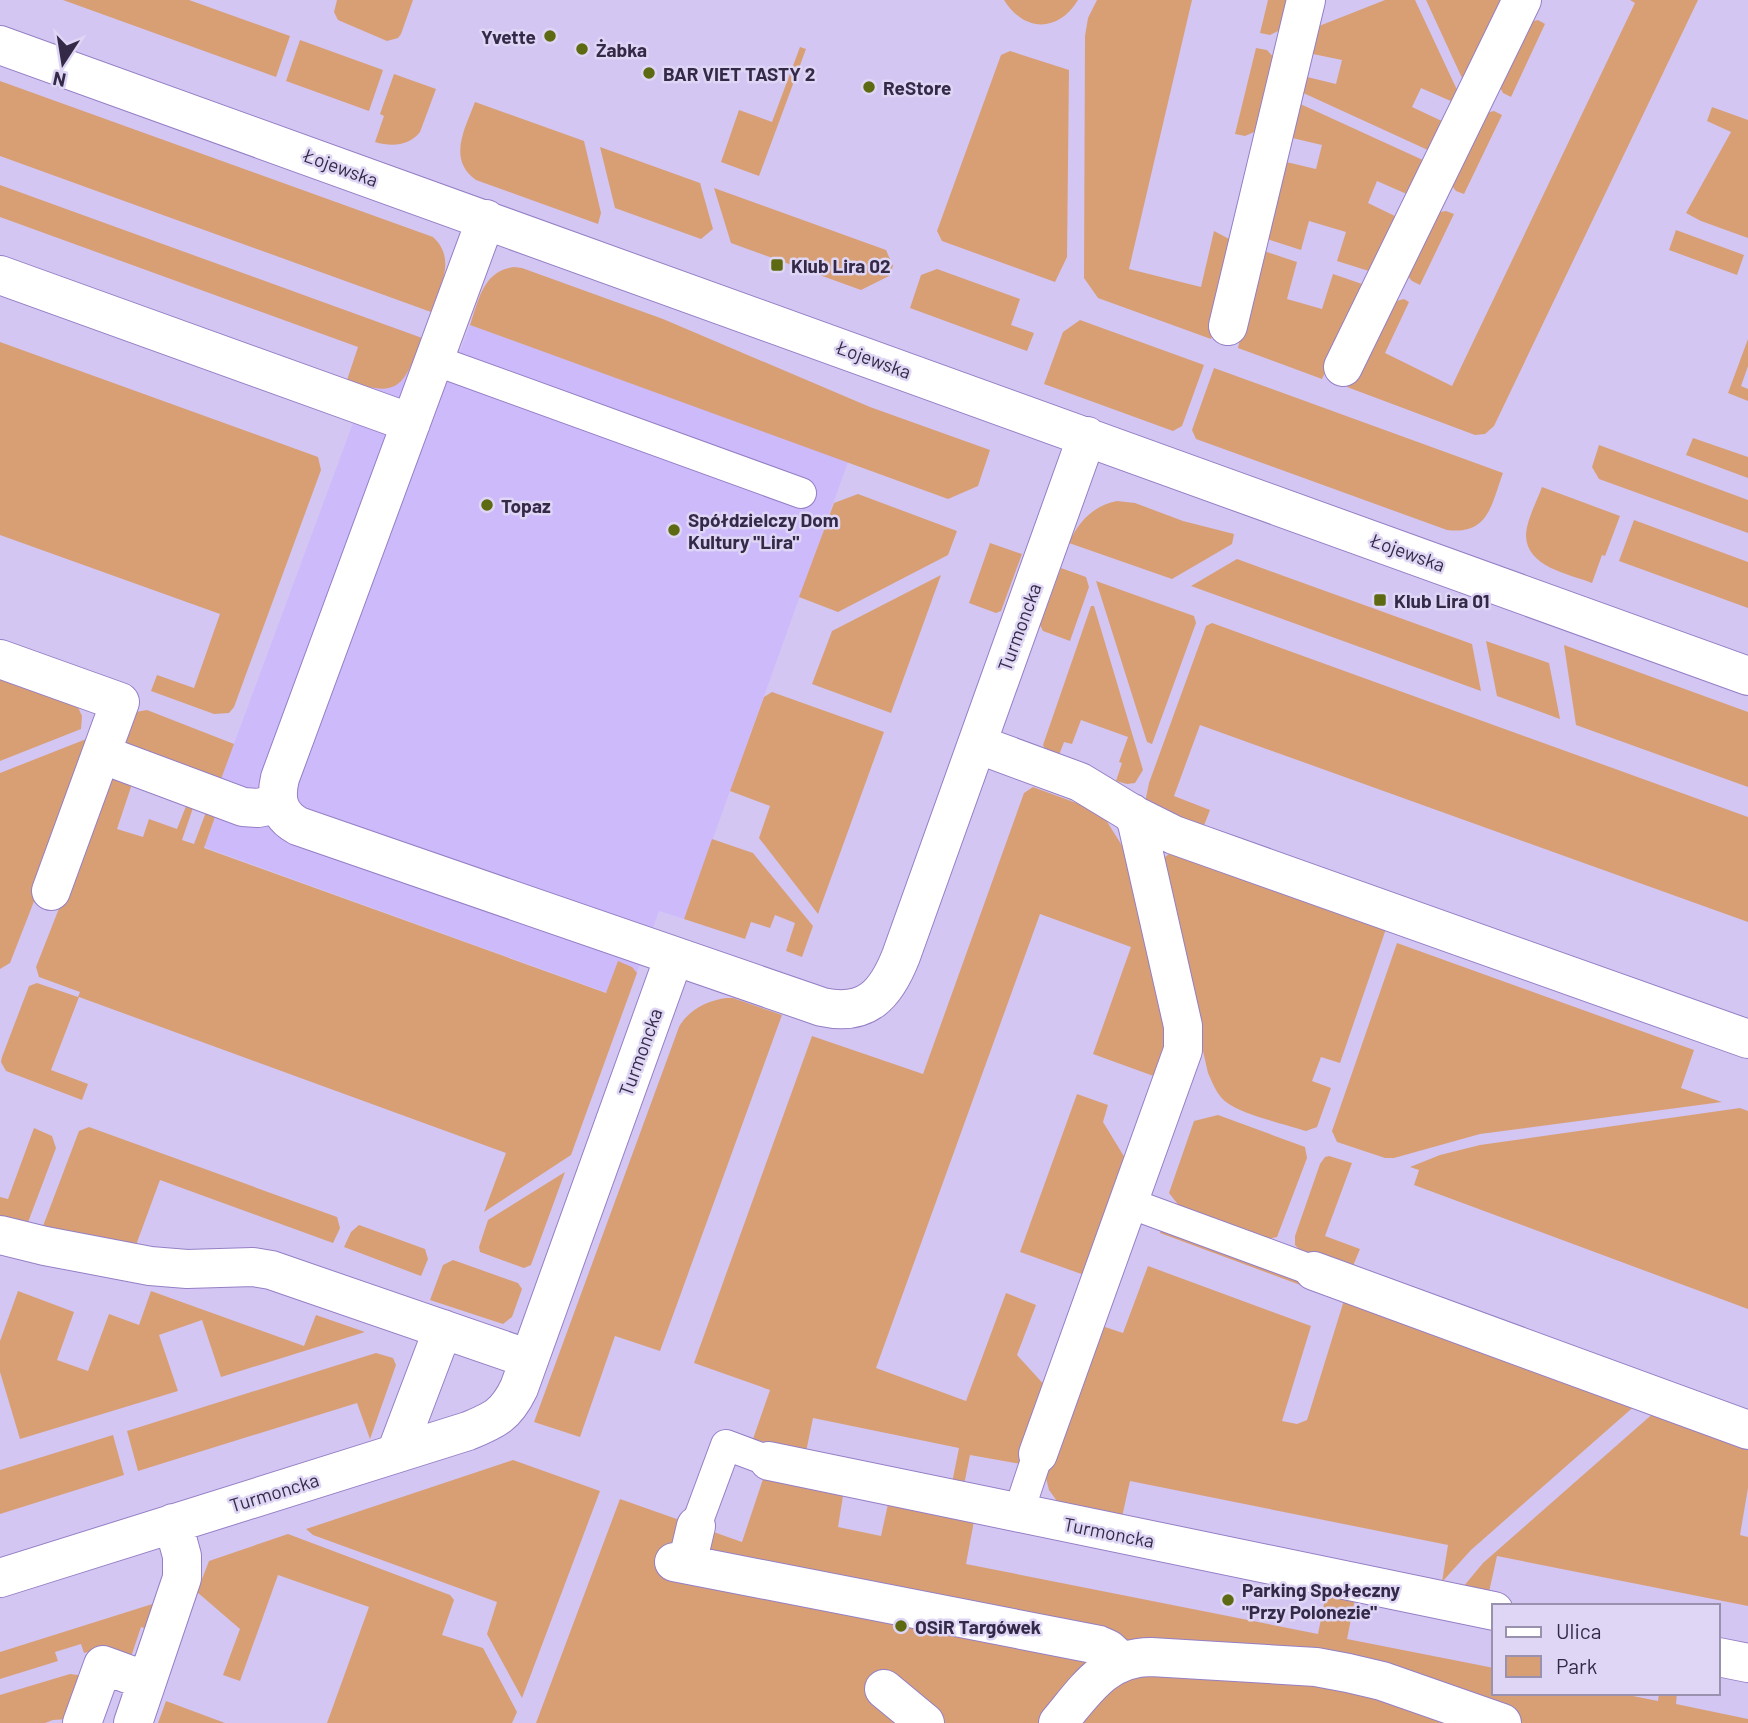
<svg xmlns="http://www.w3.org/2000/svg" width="1748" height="1723" font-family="Barlow,sans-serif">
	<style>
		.built { fill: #cdbafb }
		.green { fill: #d89f75 }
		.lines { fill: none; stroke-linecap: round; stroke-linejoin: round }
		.pedestrian-casing { stroke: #957fc5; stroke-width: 32 }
		.minor-casing { stroke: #957fc5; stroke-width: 40 }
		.pedestrian { stroke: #fff; stroke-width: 30 }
		.minor { stroke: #fff; stroke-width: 38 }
		.poi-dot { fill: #5d6a12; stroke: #ded6f4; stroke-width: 2.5 }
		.labels { text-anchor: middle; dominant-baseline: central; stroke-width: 5; stroke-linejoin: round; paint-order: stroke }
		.poi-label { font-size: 19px; font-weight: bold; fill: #342a48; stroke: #ded6f4; text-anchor: start }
		.street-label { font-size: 19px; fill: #342a48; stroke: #ded6f4 }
	</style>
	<rect width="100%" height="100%" fill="#d3c6f3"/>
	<path class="built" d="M 470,325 L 848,462 L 684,919 L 659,911 L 627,1000 L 204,847 L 215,817 L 208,814 L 389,326 L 460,351 Z"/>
	<path class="green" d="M 63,0 L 189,0 L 290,36 L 276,77 Z
		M 337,0 L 413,0 L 401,34 L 398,38 L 387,41 L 338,20 L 334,12 Z
		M 1004,0 L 1078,0 C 1058,33 1024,32 1004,0 Z
		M 1097,0 L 1192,0 L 1129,269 L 1201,287 L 1214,231 L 1235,242 L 1211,339 L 1098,298 L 1084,278 L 1085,36 L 1088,18 Z
		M 1268,0 L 1292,0 L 1286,27 L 1270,35 L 1260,33 Z
		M 1385,0 L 1415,0 L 1458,92 L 1453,102 L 1421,88 L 1412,107 L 1444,122 L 1430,151 L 1299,91 L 1303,76 L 1336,84 L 1342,60 L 1308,53 L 1314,28 Z
		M 1426,0 L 1502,0 L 1463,80 L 1462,78 Z
		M 1630,0 L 1698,0 L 1494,426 L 1485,434 L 1475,435 L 1347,387 L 1389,303 L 1404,299 L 1409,302 L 1385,353 L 1452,386 L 1635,3 Z
		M 1538,20 L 1545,24 L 1511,97 L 1503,93 L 1497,82 L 1526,23 Z
		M 300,40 L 383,70 L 369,111 L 286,81 Z
		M 800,47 L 806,49 L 759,176 L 721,162 L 739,110 L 772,122 Z
		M 1256,48 L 1267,50 L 1278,62 L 1261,129 L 1245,136 L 1235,134 Z
		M 1010,51 L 1069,70 L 1067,257 L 1055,282 L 942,241 L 937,231 L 1001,55 Z
		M 394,74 L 436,89 L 420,132 C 409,146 392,147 375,142 L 384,116 L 380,114 Z
		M 0,81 L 433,237 C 457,259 440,287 431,312 L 0,156 Z
		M 475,102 L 584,141 L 601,213 L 598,224 L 476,180 C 447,159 465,129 475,102 Z
		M 1296,102 L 1425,161 L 1409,195 L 1377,181 L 1368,203 L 1399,218 L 1372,272 L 1337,261 L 1346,232 L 1309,221 L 1301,250 L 1264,238 L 1282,161 L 1316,169 L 1322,145 L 1288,137 Z
		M 1712,107 L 1748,120 L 1748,238 L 1701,221 L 1686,213 L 1731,132 L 1707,121 Z
		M 1494,111 L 1502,115 L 1464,194 L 1456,191 L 1448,181 L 1482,114 Z
		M 600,147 L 700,183 L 713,229 L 701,239 L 615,208 Z
		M 0,185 L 422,338 C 404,385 400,400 347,380 L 358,347 L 0,217 Z
		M 714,188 L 886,250 L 893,266 L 889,276 L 861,290 L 731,243 Z
		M 1446,211 L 1454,214 L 1420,285 L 1412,281 L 1404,272 L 1433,213 Z
		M 1676,230 L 1744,255 L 1737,275 L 1669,250 Z
		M 1261,250 L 1297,262 L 1287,299 L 1322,309 L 1333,274 L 1365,285 L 1322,379 L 1238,348 Z
		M 514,267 L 522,268 L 663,319 L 870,407 L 990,450 L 978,486 L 948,499 L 470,325 C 479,299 483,271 514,267 Z
		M 937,269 L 1020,299 L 1011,325 L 1034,333 L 1027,351 L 910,308 L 921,275 Z
		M 1080,320 L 1204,365 L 1182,426 L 1173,431 L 1044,384 L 1063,332 Z
		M 1748,339 L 1748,366 L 1741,386 L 1748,389 L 1748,401 L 1728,393 Z
		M 0,342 L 318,457 L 321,470 L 234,707 L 229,713 L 214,714 L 151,691 L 157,675 L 194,688 L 220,614 L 0,535 Z
		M 1214,368 L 1503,473 C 1491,505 1489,535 1447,530 L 1196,439 L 1192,430 Z
		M 1693,438 L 1748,457 L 1748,478 L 1686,455 Z
		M 1599,445 L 1748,500 L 1748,533 L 1599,479 L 1592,467 Z
		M 1542,487 L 1620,516 L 1605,556 L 1602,555 L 1592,583 C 1569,574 1525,567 1526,534 C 1527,519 1537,501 1542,487 Z
		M 858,494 L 957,531 L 948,555 L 838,612 L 799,597 L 834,503 Z
		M 1117,501 L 1135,503 L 1183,521 L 1234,534 L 1232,544 L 1172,579 L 1069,543 C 1079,521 1093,506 1117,501 Z
		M 1634,520 L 1748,562 L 1748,608 L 1619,561 Z
		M 990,543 L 1022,554 L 1001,611 L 996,613 L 969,603 Z
		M 1237,559 L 1472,644 L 1481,691 L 1191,586 Z
		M 1061,568 L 1086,577 L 1089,587 L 1070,641 L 1043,631 L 1040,625 Z
		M 941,575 L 891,713 L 812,684 L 832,631 Z
		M 1096,581 L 1194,616 L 1196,623 L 1152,744 L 1147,742 Z
		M 1091,606 L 1094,606 L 1143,770 L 1135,783 L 1127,784 L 1116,781 L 1122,763 L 1119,762 L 1128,737 L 1081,720 L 1072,744 L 1064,742 L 1059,755 L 1046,751 L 1043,745 Z
		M 1212,623 L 1748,817 L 1748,922 L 1200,725 L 1174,796 L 1210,810 L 1203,828 L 1145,802 L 1149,783 L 1206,626 Z
		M 1486,641 L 1549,663 L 1560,719 L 1497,696 Z
		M 1564,645 L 1748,712 L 1748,787 L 1576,725 Z
		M 0,672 L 76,703 L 82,716 L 81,729 L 0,761 Z
		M 772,692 L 884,732 L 818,914 L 759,838 L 770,806 L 730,791 L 764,697 Z
		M 147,710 L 234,744 L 220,782 L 128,746 L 126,740 L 136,712 Z
		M 94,736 L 96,742 L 10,963 L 0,969 L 0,773 Z
		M 111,776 L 133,781 L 117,829 L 143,837 L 149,819 L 177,829 L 188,801 L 193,808 L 182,840 L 194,844 L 206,812 L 210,809 L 208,815 L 215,817 L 204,848 L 606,993 L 618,961 L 632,967 L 637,973 L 571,1155 L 484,1212 L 506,1153 L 79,997 L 51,1070 L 88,1084 L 82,1100 L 6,1071 L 1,1062 L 2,1057 L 29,986 L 37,983 L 78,997 L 80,992 L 39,977 L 36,967 Z
		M 1033,787 L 1101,812 L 1131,860 L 1172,1042 L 1159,1078 L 1093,1054 L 1131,947 L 1040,914 L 876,1368 L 966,1401 L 1006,1293 L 1036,1305 L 1017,1355 L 1048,1389 L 1021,1464 L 970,1455 L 964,1485 L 952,1483 L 959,1448 L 813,1418 L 806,1452 L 753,1439 L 770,1390 L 694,1363 L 812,1036 L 923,1074 L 1024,793 Z
		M 712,839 L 753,853 L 813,926 L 802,957 L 786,951 L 795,923 L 775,915 L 770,928 L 751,922 L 745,939 L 684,919 Z
		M 1171,852 L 1387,926 L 1340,1063 L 1321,1057 L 1312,1081 L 1331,1088 L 1317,1127 L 1306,1131 C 1285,1124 1243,1115 1226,1102 C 1217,1095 1213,1084 1208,1073 L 1161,868 L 1164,858 Z
		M 1397,943 L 1694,1050 L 1681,1088 L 1722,1102 L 1480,1134 L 1394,1158 L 1385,1158 L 1337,1142 L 1332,1131 Z
		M 727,998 L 733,998 L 782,1015 L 660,1351 L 615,1336 L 580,1437 L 534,1422 L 679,1027 C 688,1010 708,1000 727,998 Z
		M 1077,1094 L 1108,1105 L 1103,1122 L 1128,1163 L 1087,1276 L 1020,1252 Z
		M 1740,1108 L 1748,1111 L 1748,1309 L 1414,1185 L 1419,1170 L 1410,1167 L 1440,1155 L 1480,1145 Z
		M 1218,1115 L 1305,1147 L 1307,1158 L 1277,1237 L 1268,1239 L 1180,1207 L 1169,1193 L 1194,1121 Z
		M 89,1127 L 337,1217 L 340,1228 L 333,1243 L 160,1180 L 136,1245 L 43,1226 L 79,1131 Z
		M 34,1128 L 52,1136 L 56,1148 L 27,1225 L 0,1223 L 0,1197 L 8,1199 Z
		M 1329,1156 L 1352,1163 L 1325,1236 L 1360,1249 L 1353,1266 L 1302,1252 L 1295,1245 L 1295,1236 L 1320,1164 L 1325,1157 Z
		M 565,1172 L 531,1265 L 524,1268 L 480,1252 L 479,1247 L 488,1220 Z
		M 359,1225 L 425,1249 L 428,1259 L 421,1276 L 344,1247 L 351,1232 Z
		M 1161,1230 L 1326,1290 L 1322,1293 L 1160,1233 Z
		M 453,1260 L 518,1283 L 522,1289 L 512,1317 L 503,1324 L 430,1300 L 443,1265 Z
		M 1148,1266 L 1311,1326 L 1282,1421 L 1297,1424 L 1307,1420 L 1345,1297 L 1638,1403 L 1471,1550 L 1442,1582 L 1448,1545 L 1130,1481 L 1122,1517 L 1057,1501 L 1049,1490 L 1045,1474 L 1094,1331 L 1105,1327 L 1123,1333 Z
		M 18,1291 L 74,1312 L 57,1360 L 88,1371 L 109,1314 L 139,1325 L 151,1291 L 304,1346 L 316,1315 L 365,1332 L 221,1377 L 202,1320 L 159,1335 L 178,1391 L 20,1439 L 0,1372 L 0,1341 Z
		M 376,1353 L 393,1358 L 396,1365 L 370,1439 L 357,1403 L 138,1471 L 127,1431 Z
		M 1657,1410 L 1748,1443 L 1748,1488 L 1740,1535 L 1748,1537 L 1748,1606 L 1497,1556 L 1489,1592 L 1463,1587 L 1483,1563 Z
		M 113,1435 L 124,1475 L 0,1514 L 0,1470 Z
		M 513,1460 L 600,1491 L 522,1698 L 487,1634 L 497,1602 L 313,1535 L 306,1529 Z
		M 764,1476 L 843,1496 L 838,1527 L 881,1536 L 888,1504 L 974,1521 L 966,1564 L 1318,1634 L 1326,1594 L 1355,1599 L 1347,1639 L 1494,1668 L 1494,1693 L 1618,1693 L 1658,1701 L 1659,1693 L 1677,1693 L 1676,1704 L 1748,1719 L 1748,1723 L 536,1723 L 620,1499 L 742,1542 Z
		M 288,1534 L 450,1595 L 454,1600 L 442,1635 L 483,1648 L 517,1712 L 512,1723 L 327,1723 L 369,1607 L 278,1575 L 240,1681 L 223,1675 L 240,1629 L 197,1592 L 209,1561 Z
		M 162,1601 L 151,1630 L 141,1627 L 130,1660 L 92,1651 L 84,1653 L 81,1644 L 55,1652 L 58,1661 L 0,1679 L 0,1652 Z
		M 70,1674 L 78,1675 L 80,1680 L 69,1719 L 53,1720 L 45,1723 L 0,1723 L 0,1695 Z
		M 166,1701 L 225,1723 L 158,1723 Z"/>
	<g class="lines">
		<g class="pedestrian-casing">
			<path id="pedestrian" d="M 434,360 L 801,493
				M 1129,1203 L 1314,1271
				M 1018,1514 L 1038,1454
				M 696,1526 L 726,1445 L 769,1461"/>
		</g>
		<g class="minor-casing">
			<path id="minor" d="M 0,45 L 1748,676
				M 486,219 L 280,778 C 275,799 278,815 298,826 L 822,1007 C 867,1017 886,994 901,956 L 1087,436
				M 0,275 L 411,423
				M 1228,326 L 1306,0
				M 1343,367 L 1522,0
				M 0,659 L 120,702 L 51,891
				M 977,744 L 1080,782 L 1136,816 L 1174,835 L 1748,1039
				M 101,754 L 243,807 L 258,808 L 278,804
				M 0,1235 L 45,1246 L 150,1266 L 187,1269 L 253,1267 L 271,1270 L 529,1359
				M 1314,1271 L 1748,1430
				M 396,1453 L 443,1329
				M 1038,1454 L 1183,1050 L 1183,1026 L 1137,823 L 1132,813
				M 769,1461 L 1494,1611
				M 674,1562 L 1099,1645 L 1108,1649 L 1121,1661
				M 687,1564 L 696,1526
				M 0,1578 L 468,1431 C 495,1420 506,1415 519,1388 L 674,957
				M 1718,1657 L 1748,1663
				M 884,1689 L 925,1723
				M 82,1723 L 103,1665 L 147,1681
				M 133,1723 L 182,1578 L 182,1556 L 173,1523
				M 1058,1723 C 1085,1691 1105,1657 1151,1657 L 1316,1667 L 1348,1673 L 1382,1681 L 1502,1723"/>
		</g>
		<use href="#pedestrian" class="pedestrian"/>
		<use href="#minor" class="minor"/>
	</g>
	<g class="poi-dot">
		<circle cx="550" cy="36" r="7"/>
		<circle cx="582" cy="49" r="7"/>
		<circle cx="649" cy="73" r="7"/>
		<circle cx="869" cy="87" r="7"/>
		<rect x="770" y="258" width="14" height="14" rx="3.5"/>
		<circle cx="487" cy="505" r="7"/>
		<circle cx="674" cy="530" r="7"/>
		<rect x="1373" y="593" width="14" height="14" rx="3.5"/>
		<circle cx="1228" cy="1600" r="7"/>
		<circle cx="901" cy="1626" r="7"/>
	</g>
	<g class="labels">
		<g class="poi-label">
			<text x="536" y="36" text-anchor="end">Yvette</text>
			<text x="596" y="49">Żabka</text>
			<text x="663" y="73">BAR VIET TASTY 2</text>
			<text x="883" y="87">ReStore</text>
			<text x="791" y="265">Klub Lira 02</text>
			<text x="501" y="505">Topaz</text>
			<text x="688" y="519">Spółdzielczy Dom<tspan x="688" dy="22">Kultury "Lira"</tspan></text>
			<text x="1394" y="600">Klub Lira 01</text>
			<text x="1242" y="1589">Parking Społeczny<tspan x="1242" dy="22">"Przy Polonezie"</tspan></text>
			<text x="915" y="1626">OSiR Targówek</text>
		</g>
		<g class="street-label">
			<text transform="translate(341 167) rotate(20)">Łojewska</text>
			<text transform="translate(874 359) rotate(20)">Łojewska</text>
			<text transform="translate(1408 552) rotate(20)">Łojewska</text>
			<text transform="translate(1019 627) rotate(-70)">Turmoncka</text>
			<text transform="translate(640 1052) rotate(-70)">Turmoncka</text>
			<text transform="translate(274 1492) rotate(-17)">Turmoncka</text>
			<text transform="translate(1109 1532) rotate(11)">Turmoncka</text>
		</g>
	</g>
	<rect x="1492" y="1604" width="228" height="91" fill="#ded6f4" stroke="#9a91af" stroke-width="2"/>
	<rect x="1506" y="1627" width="35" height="10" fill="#ffffff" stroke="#9a91af" stroke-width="2"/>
	<text x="1556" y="1639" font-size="21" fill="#342a48">Ulica</text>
	<rect x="1506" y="1656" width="35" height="21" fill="#d89f75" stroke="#9a91af" stroke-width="2"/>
	<text x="1556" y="1674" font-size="21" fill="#342a48">Park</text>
	<g transform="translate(63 63) rotate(192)" stroke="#ded6f4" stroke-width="5" paint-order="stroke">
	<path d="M0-5L12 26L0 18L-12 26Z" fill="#342a48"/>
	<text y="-10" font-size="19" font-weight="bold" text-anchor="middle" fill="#342a48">N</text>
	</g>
</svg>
